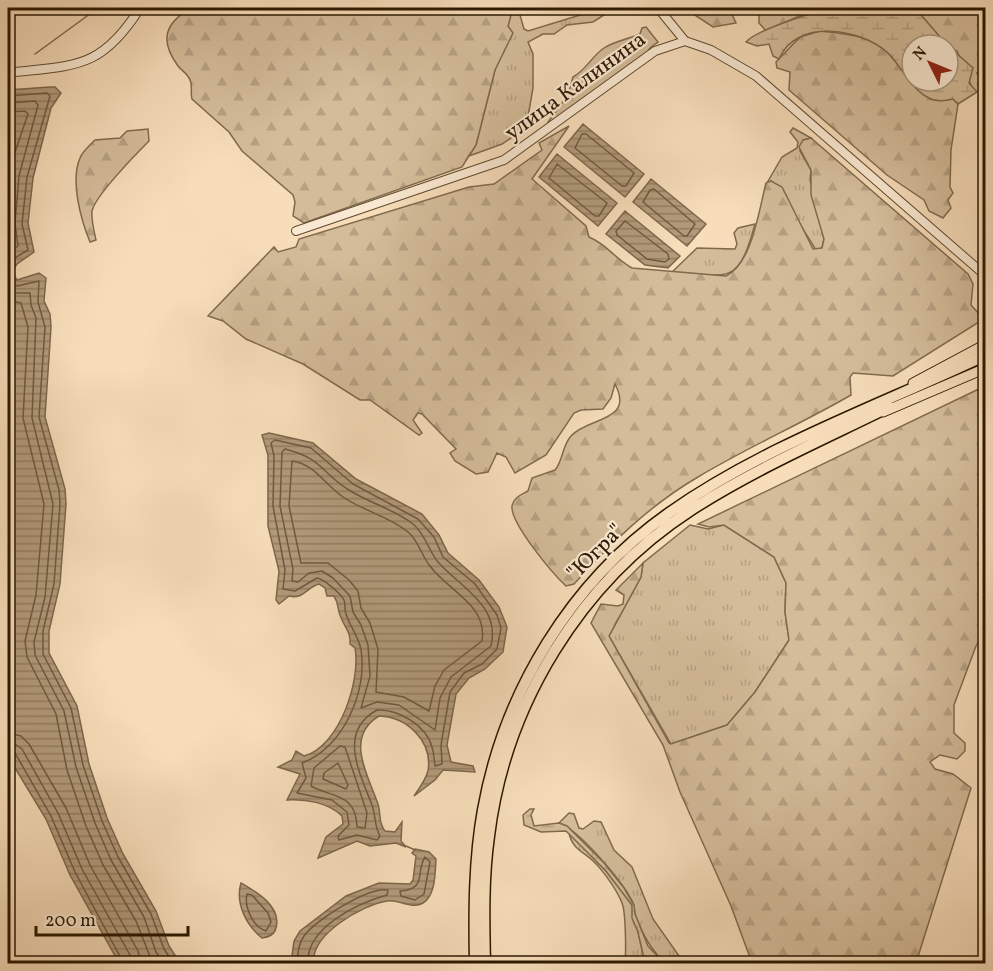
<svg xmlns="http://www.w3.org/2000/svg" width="993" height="971" font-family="Vollkorn,serif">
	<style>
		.grass { fill: url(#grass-tufts); stroke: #806a4d; stroke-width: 1.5 }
		.forest { fill: url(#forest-firs); stroke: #806a4d; stroke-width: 1.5 }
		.wetland { fill: url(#wetland-marsh); stroke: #806a4d; stroke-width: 1.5 }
		.water { fill: url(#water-rules); stroke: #7c664a; stroke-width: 1.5 }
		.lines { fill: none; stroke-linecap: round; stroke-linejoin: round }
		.shore { stroke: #6f593e; stroke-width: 1.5 }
		.stream { stroke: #7c664a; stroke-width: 1.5 }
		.minor-casing { stroke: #5f492e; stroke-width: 10 }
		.major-casing { stroke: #2c1800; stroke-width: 11 }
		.highway-casing { stroke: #2c1800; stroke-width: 13 }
		.minor { stroke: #fae9d2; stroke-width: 8 }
		.major { stroke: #f7ddba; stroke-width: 9 }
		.highway { stroke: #f7ddba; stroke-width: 10 }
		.labels { text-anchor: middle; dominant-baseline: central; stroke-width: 4.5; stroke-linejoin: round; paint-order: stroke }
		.street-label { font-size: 22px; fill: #2c1800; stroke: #fae9d2 }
	</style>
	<defs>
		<pattern id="grass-tufts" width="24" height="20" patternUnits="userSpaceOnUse" patternTransform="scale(1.5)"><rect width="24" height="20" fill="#d4bc9a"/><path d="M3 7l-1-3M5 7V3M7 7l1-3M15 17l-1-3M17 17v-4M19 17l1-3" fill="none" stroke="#b6a183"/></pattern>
		<pattern id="forest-firs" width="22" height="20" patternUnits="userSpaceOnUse" patternTransform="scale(1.5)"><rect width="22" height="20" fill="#d4bc9a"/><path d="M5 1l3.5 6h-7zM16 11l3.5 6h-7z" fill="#b6a183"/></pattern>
		<pattern id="wetland-marsh" width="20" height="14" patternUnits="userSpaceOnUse" patternTransform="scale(1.5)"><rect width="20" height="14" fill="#d4bc9a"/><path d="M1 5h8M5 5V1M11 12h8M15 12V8" fill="none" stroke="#b6a183"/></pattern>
		<pattern id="water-rules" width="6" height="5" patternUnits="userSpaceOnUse" patternTransform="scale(1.5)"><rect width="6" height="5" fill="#b29a7b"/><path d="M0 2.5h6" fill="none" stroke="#917d62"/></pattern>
	</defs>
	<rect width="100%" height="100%" fill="#f7ddba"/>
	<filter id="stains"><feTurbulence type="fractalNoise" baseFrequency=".00333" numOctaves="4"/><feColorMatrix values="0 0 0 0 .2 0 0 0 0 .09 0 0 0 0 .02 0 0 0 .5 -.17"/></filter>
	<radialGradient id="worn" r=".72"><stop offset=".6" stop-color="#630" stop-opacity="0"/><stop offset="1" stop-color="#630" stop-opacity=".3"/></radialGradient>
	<path class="grass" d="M 603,8 L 615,8 L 593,22 L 567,25 L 554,34 L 543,34 L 528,42 L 533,54 L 533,88 L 526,128 L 502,144 L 469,156 L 476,145 L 495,70 L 512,33 L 508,26 L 512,11 L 520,15 L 524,29 L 528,31 Z
		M 793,128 L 811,138 L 803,140 L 800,151 L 811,170 L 810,180 L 824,239 L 822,248 L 816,250 L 791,210 L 786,195 L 771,181 L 767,183 L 782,157 L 797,148 L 798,142 L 790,132 Z
		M 755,224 C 738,286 730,276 672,272 L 697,248 L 735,249 L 737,244 L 734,233 L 738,228 Z
		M 690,525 L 708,529 L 724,525 L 774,557 L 786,583 L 785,612 L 789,640 L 755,692 L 727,725 L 671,744 L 609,636 L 641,577 L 643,563 Z
		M 569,813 L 574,814 L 579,828 L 583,829 L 594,821 L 601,822 L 614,850 L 632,867 L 653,919 L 684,963 L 664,963 C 650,947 644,937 636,917 C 634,911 635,905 631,899 C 621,880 579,830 559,823 Z
		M 569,833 L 606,871 L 632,905 L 645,963 L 625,963 C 626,952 626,913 622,903 C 617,890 603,870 592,860 C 582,851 572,848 569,833 Z"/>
	<path class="forest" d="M 191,8 L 513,8 L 508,26 L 513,33 L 495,70 L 476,145 L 462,167 L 304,223 L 293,216 L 295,202 L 293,195 L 242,151 L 229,132 L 192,99 C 190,92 193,87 190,80 C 188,74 182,71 178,66 C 159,40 165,23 191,8 Z
		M 684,8 L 729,8 L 736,23 L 713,27 Z
		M 740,8 L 831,8 L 806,13 L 766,31 L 759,23 L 759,15 Z
		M 915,8 L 985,8 L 985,77 L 977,73 L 982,84 L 981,90 L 977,92 L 973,90 L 957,51 L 946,45 Z
		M 646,27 L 658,42 L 651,47 L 644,56 L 551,123 L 548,122 L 568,95 L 573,77 C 586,70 592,56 604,48 C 615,41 629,39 640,34 L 642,28 Z
		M 820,31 C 836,33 856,34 871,41 C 905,56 910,107 953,99 L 958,104 L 951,150 L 950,187 L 953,193 L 948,200 L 951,208 L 943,218 L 929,211 L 924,200 L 887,175 L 789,90 L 790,72 L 777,68 L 776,62 L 800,37 Z
		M 569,126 L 532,179 L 586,226 L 589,237 C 608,245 614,258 632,268 L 726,276 C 752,264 759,210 766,183 L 771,181 L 782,187 L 813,249 L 822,248 L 824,239 L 811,195 L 811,170 L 799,147 L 803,140 L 811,138 L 968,274 L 973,284 L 971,305 L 981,316 L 979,322 L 893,376 L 853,373 L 850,377 L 851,395 C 801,424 748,447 698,477 C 650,505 611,543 574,584 L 566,586 C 553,574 510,523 512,506 C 514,497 521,495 528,491 L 532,478 L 555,470 C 563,461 562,446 571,436 C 588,417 635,422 615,384 L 611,398 L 603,409 L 581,410 L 574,413 L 546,455 L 515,473 L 506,457 L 497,453 L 488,472 L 476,474 L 455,461 L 450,453 L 456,449 L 422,414 L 418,413 L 413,420 L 422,433 L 419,435 L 370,400 L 360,400 L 303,364 L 246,339 L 223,321 L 208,316 L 274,247 L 278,252 L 296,247 L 299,239 L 469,187 L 494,184 L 542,150 L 539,143 Z
		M 148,129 L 149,141 C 137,153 95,196 92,211 C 91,220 94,231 96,240 L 90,242 C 81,220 70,181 80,158 C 82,152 90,145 95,140 L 120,138 L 127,131 Z
		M 985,386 L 985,639 L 980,639 L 976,646 L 954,705 L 954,733 L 965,743 L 965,751 L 957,759 L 940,755 L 930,762 L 935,769 L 953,774 L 971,788 L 916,963 L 752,963 L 731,906 L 680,792 L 663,745 L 591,623 L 601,604 L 618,606 L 623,604 L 624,595 L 616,590 L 643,563 L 641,577 L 609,636 L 669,743 L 671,744 L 727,725 L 755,692 L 789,640 L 785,612 L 786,583 L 774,557 L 724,525 L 709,527 L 698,524 Z"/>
	<path class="wetland" d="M 831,8 L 915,8 L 947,45 L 912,45 L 912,81 L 948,81 L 948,46 L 973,68 L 969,83 L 977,92 L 958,104 L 953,99 C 945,101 935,102 927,97 C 910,88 901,65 887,52 C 859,28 797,18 779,59 L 773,56 L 769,44 L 757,46 L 746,42 C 756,30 814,12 831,8 Z
		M 530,809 L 534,809 L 531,815 L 534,826 L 559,823 L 567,826 L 604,863 L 624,888 L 634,905 L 635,914 L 648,946 L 664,963 L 645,963 L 638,932 L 632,918 L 632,905 L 606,871 L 566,831 L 541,832 L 524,825 L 523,815 Z"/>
	<path class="water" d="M 50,87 L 55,87 L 61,93 L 51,108 L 33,178 L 28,223 L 34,252 L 17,264 L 12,271 L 17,280 L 39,273 L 46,278 L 44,301 L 50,314 L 51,327 L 45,417 L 65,489 L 66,504 L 60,584 L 49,631 L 49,653 L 77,706 L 89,764 L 107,818 L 123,854 L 156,911 L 169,946 L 180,963 L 119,963 L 70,875 L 46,819 L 12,763 L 8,748 L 8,90 Z
		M 583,124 L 644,174 L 625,197 L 564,147 Z
		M 557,154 L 617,203 L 598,226 L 539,177 Z
		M 651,179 L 706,224 L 687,246 L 633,202 Z
		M 625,211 L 680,256 L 668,268 L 645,265 L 606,234 Z
		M 269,433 L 313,443 L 356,479 L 422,514 L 439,535 L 448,553 L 479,580 L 499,607 L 507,627 L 503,652 L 485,669 L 469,678 L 456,694 L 447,745 L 451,762 L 473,766 L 475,772 L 443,770 L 435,780 L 414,796 C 419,789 426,779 428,771 C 433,741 407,717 379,716 C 344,737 368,775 378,804 C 381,813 378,823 385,831 L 395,832 L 402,822 L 401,841 L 406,847 L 396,843 L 370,846 L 357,841 L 318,858 L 326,837 L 343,824 L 342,816 C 328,802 305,799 287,800 L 300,774 L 278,767 L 292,760 L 296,751 L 304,756 C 340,746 361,680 355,648 L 350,644 C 351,631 344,627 340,615 C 337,607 339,604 334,596 L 327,596 L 325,588 L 319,584 C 307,587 303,600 289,596 L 279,604 L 276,600 L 279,571 L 268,526 L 268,455 L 262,435 Z
		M 415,849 L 429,852 L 436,859 C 435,872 436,895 423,903 C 412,910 399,899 387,901 C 362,905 310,935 314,963 L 291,963 L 294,941 L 300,931 L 346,896 L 379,883 L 410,884 L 413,880 L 416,856 L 412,853 Z
		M 241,883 C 255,891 282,906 276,928 C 274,935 269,937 262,938 C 246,925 235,903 241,883 Z"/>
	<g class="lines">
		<path class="shore" d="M 8,96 L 47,93 L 50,96 L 27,177 L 22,224 L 28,250 L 13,259 L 8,266
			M 8,103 L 35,101 L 38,105 L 19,176 L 15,223 L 18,246 L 8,254
			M 8,112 L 25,111 L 28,114 L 14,155 L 8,196
			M 582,134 L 586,134 L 634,173 L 626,186 L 622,186 L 575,148 Z
			M 557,164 L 607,203 L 599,216 L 595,216 L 549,178 Z
			M 654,189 L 695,224 L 687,236 L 684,236 L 643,202 L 650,190 Z
			M 625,221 L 668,254 L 669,259 L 665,262 L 647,259 L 617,235 L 616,231 Z
			M 8,277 L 17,286 L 39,281 L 38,302 L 45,327 L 39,417 L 59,490 L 60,504 L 54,584 L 43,631 L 43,654 L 71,708 L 83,765 L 102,821 L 118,857 L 151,914 L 164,949 L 174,964
			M 8,289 L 16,293 L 30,293 L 31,305 L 36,318 L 32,418 L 53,504 L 45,597 L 34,642 L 35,655 L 64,711 L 76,767 L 95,823 L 111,860 L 144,917 L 156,952 L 165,964
			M 8,300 L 21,303 L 28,327 L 23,418 L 44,504 L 36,595 L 25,641 L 27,657 L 56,714 L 67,770 L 86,826 L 103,865 L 136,921 L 153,964
			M 275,440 L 311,448 L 353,484 L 418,519 L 434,537 L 443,557 L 475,584 L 497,615 L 501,628 L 497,649 L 482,664 L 464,673 L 450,692 L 441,745 L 442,764 L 435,766 C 434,760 434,753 432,747 C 426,725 398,709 377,710 C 337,732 360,773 372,805 C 376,816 374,826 380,836 L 377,840 L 357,835 L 339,840 L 338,836 L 349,825 L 347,812 L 332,800 L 297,793 L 306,778 L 302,763 C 342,749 368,692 361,650 C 359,637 350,627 346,614 C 344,609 346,605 344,600 C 341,594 324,579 317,578 L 295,591 L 283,589 L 285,570 L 273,506 L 274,456 L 271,443 Z
			M 285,449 C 324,459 320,472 349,490 C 369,503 394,509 413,524 C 426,535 428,550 438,562 C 460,587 501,606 491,646 L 451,677 L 440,698 L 435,730 L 399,705 L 377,702 L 361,708 L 370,676 L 368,645 L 361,625 L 353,612 L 350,596 L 333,578 L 322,571 L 309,573 L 298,582 L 292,581 L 293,569 L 280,506 L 282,452 Z
			M 292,461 C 315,464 325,485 343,497 C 363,511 389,516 408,532 C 419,541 421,555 430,566 C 448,591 488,605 482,641 L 444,670 L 435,686 L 429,711 L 404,697 L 376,692 L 378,649 L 370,623 L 361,608 L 358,591 L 349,580 L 328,563 L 301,563 L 289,506 Z
			M 8,733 L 21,736 L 29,744 L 66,808 L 90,865 L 138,951 L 141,964
			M 8,742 L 15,744 L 22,749 L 58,813 L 82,869 L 130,955 L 132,964
			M 340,746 L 345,747 L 367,813 L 365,828 L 357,827 C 356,793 333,798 311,786 L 314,768 Z
			M 8,750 L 15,753 L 51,816 L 75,872 L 124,964
			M 338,763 L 348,785 L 346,789 L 323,779 L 324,773 Z
			M 425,857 L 430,862 L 424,894 L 415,900 L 401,896 L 400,891 C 428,889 415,872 425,857 Z
			M 247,894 L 252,895 L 268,913 L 271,922 L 266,931 C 253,927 244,907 247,894 Z
			M 297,964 C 298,954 298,944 304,936 C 314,921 369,886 388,890 L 387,895 C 358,903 305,928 308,964"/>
		<path class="stream" d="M 35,54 L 98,8
			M 406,846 L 415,850"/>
		<g class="minor-casing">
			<path id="minor" d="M 658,8 L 685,41
				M 8,73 C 75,65 101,70 140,8
				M 296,231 L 504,160 L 655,51 L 685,41 L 711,50 L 756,76 L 986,276"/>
		</g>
		<g class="major-casing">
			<path id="major" d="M 913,383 L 986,344
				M 883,412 L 986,368"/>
		</g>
		<g class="highway-casing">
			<path id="highway" d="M 475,964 C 474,912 474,860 483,810 C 504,692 571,582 669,513 C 764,446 881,405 986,355
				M 485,964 C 484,921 483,878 489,836 C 505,705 580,582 691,510 C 753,470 822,440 889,407"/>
		</g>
		<use href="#minor" class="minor"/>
		<use href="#major" class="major"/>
		<use href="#highway" class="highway"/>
	</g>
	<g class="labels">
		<g class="street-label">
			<text transform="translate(576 87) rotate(-36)">улица Калинина</text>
			<text transform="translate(596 553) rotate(-45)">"Югра"</text>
		</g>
	</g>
	<rect width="993" height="971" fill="none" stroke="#f7ddba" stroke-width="30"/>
	<rect x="9" y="9" width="975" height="953" fill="none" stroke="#2c1800" stroke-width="3"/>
	<rect x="15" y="15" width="963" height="941" fill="none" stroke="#2c1800" stroke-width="1.5"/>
	<g transform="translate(930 63) rotate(313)"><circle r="28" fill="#fae9d2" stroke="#a8957e" stroke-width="1.5"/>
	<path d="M0-4.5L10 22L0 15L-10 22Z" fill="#8f2418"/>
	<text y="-9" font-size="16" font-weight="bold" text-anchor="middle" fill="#2c1800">N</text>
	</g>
	<path d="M36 926v9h152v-9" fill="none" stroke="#2c1800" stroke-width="3"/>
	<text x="45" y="926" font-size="18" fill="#2c1800" stroke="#fae9d2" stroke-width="4.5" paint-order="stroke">200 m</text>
	<rect width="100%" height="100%" filter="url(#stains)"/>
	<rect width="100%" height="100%" fill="url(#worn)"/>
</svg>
